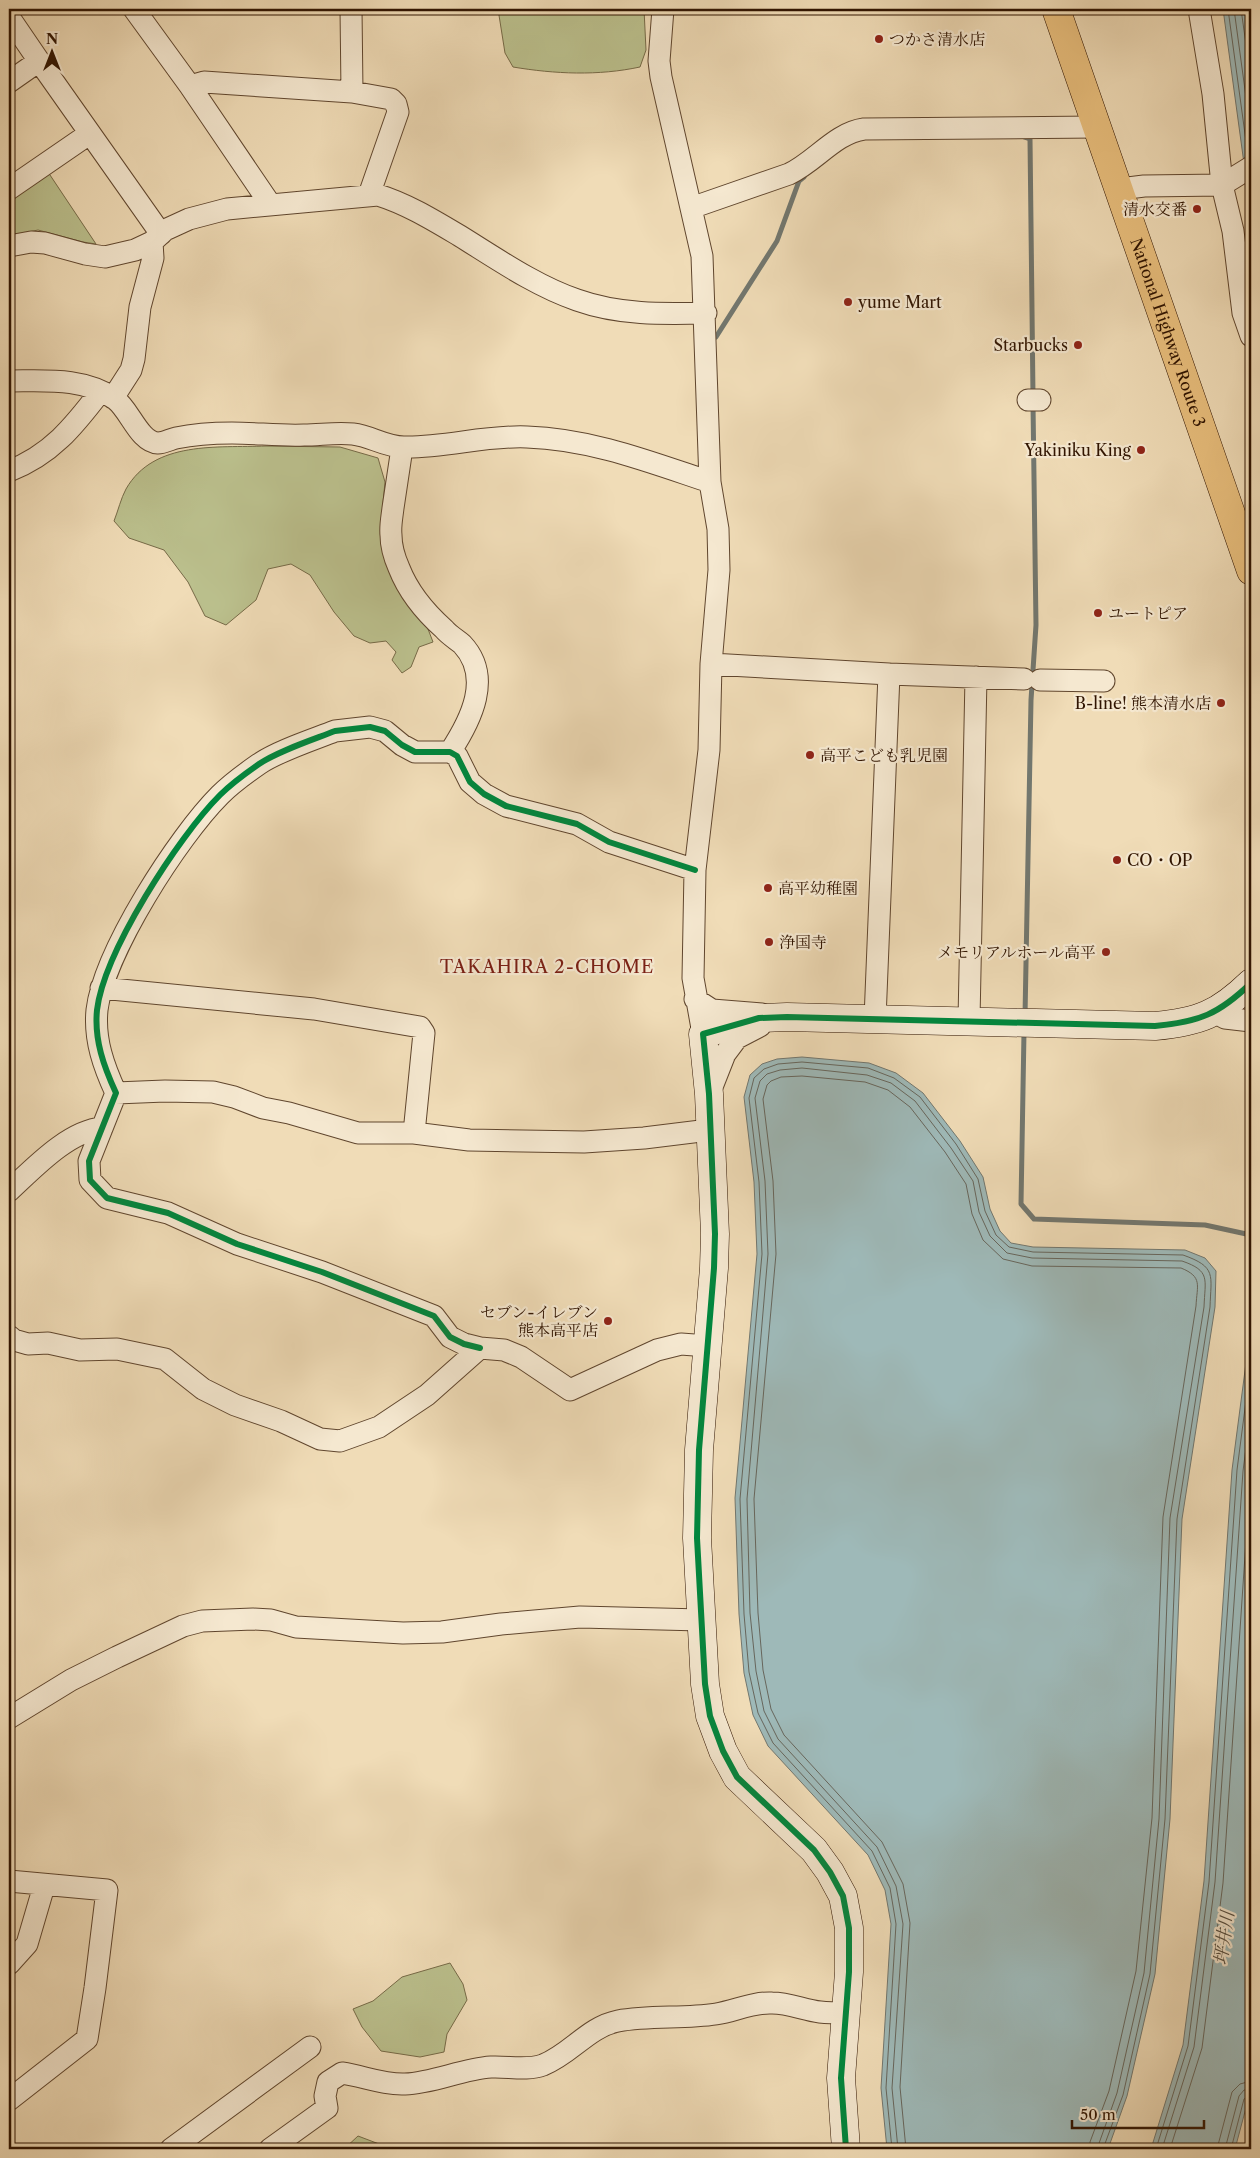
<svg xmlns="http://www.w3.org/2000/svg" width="1260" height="2158" font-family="'Libre Caslon Text','Noto Serif JP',serif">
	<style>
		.green { fill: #bbc08d; stroke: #766a47 }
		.water { fill: #9eb9b8; stroke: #72776f }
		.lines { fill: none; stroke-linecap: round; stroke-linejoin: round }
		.shore { stroke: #67665c; stroke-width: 1 }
		.stream { stroke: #72776f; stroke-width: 5 }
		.street-casing { stroke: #60462e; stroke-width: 23 }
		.secondary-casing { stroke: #301401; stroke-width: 29 }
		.highway-casing { stroke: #301401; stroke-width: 29 }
		.street { stroke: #f5e8d0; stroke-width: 21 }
		.secondary { stroke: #f5e8d0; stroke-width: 28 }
		.highway { stroke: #e8be7c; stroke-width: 28 }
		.cycleway-casing { stroke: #f5e8d0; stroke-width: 9 }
		.cycleway { stroke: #00873e; stroke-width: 6 }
		.poi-dot { fill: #8f2418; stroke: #f5e8d0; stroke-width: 2 }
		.labels { text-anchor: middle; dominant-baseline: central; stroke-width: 4.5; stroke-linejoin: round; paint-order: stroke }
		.poi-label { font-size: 16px; fill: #301401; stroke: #f5e8d0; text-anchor: start }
		.street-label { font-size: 16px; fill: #301401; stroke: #f5e8d0 }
		.neighbourhood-label { font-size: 18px; letter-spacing: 1px; fill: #7a1f14; stroke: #f5e8d0 }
		.water-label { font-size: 18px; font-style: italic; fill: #564e41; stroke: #f5e8d0 }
	</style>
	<rect width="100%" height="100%" fill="#f0dcb7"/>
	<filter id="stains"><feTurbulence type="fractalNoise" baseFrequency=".004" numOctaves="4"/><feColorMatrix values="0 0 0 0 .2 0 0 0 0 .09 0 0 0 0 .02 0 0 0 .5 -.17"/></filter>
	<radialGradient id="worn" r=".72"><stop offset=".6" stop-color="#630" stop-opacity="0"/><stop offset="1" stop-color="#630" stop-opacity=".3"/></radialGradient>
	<path class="green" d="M 498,9 L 644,9 L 646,50 L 640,67 C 598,76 555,74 513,67 L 505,53 Z
		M 48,172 L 96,244 L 83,242 L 38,230 L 9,236 L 9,202 Z
		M 266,446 L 340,447 L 378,458 L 385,482 L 381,524 L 412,608 L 428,629 L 433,642 L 419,647 L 411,667 L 402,673 L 392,660 L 396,652 L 386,641 L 370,643 L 354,636 L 334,612 L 310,575 L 291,564 L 268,569 L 256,600 L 226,625 L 205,616 L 188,582 L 164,550 L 129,538 L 114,521 C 118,511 121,498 126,489 C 154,440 218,448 266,446 Z
		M 450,1963 L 463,1984 L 467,2000 L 447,2034 L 444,2052 L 420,2057 L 381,2051 L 362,2027 L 353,2009 L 373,2001 L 402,1977 Z
		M 358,2136 L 387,2147 L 389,2149 L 344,2149 Z"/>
	<path class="water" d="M 1223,9 L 1251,9 L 1251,215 Z
		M 802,1057 L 869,1063 L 896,1073 L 923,1093 L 960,1141 L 983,1177 L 990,1209 L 1000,1231 L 1011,1243 L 1033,1247 L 1185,1250 L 1205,1258 L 1216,1271 L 1215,1307 L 1182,1519 L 1170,1819 L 1155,1974 L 1127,2096 L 1108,2149 L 887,2149 L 881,2088 L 891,1924 L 885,1890 L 868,1855 L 768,1746 L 753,1715 L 744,1673 L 739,1614 L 735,1498 L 757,1254 L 754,1182 L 744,1097 L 750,1075 L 762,1064 L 777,1059 Z
		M 1251,1293 L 1251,2089 L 1235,2149 L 1151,2149 L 1183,2045 L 1204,1881 L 1232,1470 L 1249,1340 Z"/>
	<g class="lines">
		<path class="shore" d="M 1228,9 L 1248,156
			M 1234,9 L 1251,134
			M 1241,9 L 1251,80
			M 892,2149 L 886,2088 L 896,1924 L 890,1888 L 872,1851 L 773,1743 L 758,1713 L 749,1672 L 744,1614 L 740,1499 L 762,1254 L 759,1182 L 749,1098 L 754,1078 L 764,1069 L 778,1064 L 802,1062 L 868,1068 L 894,1078 L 920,1097 L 956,1144 L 978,1179 L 985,1211 L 996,1235 L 1009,1247 L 1033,1252 L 1183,1255 C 1217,1267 1211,1275 1210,1307 L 1177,1519 L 1165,1819 L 1150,1974 L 1123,2095 L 1103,2149
			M 898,2149 L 892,2088 L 903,1924 L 896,1886 L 877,1847 L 778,1739 L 764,1711 L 756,1671 L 750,1613 L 747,1499 L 768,1254 L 765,1181 L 755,1098 L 760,1081 L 767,1074 L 780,1070 L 802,1068 L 867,1075 L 891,1083 L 915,1101 L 951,1148 L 973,1181 L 979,1212 L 990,1236 L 1007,1253 L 1032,1258 L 1182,1261 C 1211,1271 1205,1279 1204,1307 L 1170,1518 L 1159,1819 L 1144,1973 L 1117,2093 L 1097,2149
			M 906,2149 L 900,2087 L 910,1923 L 903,1884 L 882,1842 L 784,1735 L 771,1709 L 763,1670 L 758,1613 L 754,1499 L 776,1254 L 773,1181 L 763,1099 L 767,1085 L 771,1081 L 781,1077 L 802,1076 L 865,1082 L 888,1090 L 910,1107 L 945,1152 L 966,1184 L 972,1214 L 983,1240 L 1003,1259 L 1032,1266 L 1181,1268 C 1203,1277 1197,1285 1196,1306 L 1163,1517 L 1152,1818 L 1136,1971 L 1109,2091 L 1090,2142 L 1090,2149
			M 1156,2149 L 1188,2046 L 1209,1882 L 1237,1470 L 1251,1362
			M 1162,2149 L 1194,2047 L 1215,1882 L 1243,1471 L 1251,1409
			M 1170,2149 L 1202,2048 L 1223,1883 L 1251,1466
			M 1217,2149 L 1232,2092 L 1240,2084 L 1251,2081
			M 1225,2149 L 1239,2096 L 1244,2090 L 1251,2089
			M 1231,2149 L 1244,2099 L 1251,2095"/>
		<path class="stream" d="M 1024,137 L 1030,139 L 1033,396
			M 716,337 L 777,241 L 799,181 L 804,177
			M 1025,1016 L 1031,700 L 1036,625 L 1033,404
			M 1024,1032 L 1021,1204 L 1034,1219 L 1205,1225 L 1251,1235"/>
		<g class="street-casing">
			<path id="street" d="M 134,9 L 190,86
				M 351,9 L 352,92 L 391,99 L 396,104 L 398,112 L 369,195
				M 663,9 L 659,61 L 661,77 L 702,256 L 710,482 L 718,529 L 719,570 L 711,664 L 709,750 L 695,870 L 693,978 L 703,1034
				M 1199,9 L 1213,94 L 1222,185 L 1233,231 L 1243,313 L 1251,336
				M 9,17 L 39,61
				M 9,82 L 39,61 L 161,234
				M 9,189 L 89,134
				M 1120,189 L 1144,186 L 1222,185 L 1251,167
				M 270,204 L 190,86 L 204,82 L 352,92
				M 691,208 L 789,174 C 815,162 835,133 864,129 L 1097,127
				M 9,246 L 31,242 L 45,243 L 85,254 L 105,257 L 135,250 L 152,242 L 165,230 L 189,219 L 227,209 L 378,195 C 407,204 433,220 460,236 C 497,259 536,286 577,300 C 619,315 662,314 706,313
				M 9,381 C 44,381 84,377 115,399 C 130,410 139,442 158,443 C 164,443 171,439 176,438 C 195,434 213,433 232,433 C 256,433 280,436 304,435 C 320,435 337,432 353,434 C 371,436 385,447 404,447 C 445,448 486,435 527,437 C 591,439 650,462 710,482
				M 113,398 L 131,370 L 134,359 L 140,307 L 153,258 L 152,242
				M 1028,400 L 1040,400
				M 402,448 C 399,468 396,488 393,508 C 392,517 390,526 391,535 C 391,545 395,559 399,568 C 408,591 426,613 444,629 C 449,635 456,639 462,644 C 493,677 471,720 450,752
				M 9,471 C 51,455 74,426 100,392
				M 711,664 L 889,674 L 875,1019
				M 889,674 L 1024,679
				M 1040,680 L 1104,681
				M 101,988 L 314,1009 L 420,1027 L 424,1033 L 414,1133
				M 695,999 L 712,1010 L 762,1014
				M 1216,1013 L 1225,1018 L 1251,1021
				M 969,1020 L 976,677
				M 710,1092 L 725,1054 L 737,1038 L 760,1026
				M 116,1093 L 165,1091 L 213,1092 L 234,1097 L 263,1108 L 289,1113 L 358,1133 L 414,1133 L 469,1140 L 584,1142 L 644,1138 L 709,1130
				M 9,1191 C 33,1169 68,1131 102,1128
				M 9,1336 L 14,1340 L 28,1344 L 48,1343 L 80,1350 L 117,1349 L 165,1359 L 203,1389 L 235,1405 L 281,1421 L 320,1439 L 340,1441 L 379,1427 L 427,1395 L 480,1348 L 504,1350 L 521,1357 L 570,1390 L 657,1350 L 681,1344 L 708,1346
				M 480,1348 L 464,1344 L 450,1337 L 434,1316 L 322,1272 L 237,1244 L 168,1213 L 107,1198 L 90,1180 L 89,1161 L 116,1093 C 104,1067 94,1040 97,1010 C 104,952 178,837 220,795 C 231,784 246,773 259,764 C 278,751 312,740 335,731 L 370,727 L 385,731 L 402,745 L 415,752 L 450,752 L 457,756 L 470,782 L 484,794 L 506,806 L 577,824 L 609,842 L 695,870
				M 9,1718 L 71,1680 L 117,1657 L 183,1626 L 202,1621 L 253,1619 L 271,1620 L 296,1627 L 403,1633 L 442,1632 L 501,1624 L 580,1617 L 701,1620
				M 9,1881 L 107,1890 L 95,1988 L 87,2039 L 9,2100
				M 9,1964 L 27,1944 L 44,1886
				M 171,2149 L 310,2047
				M 270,2149 L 327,2108 L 325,2096 L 328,2082 L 342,2073 C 363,2076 384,2085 405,2084 C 433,2083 462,2069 491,2067 C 508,2066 526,2071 543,2065 C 571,2054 588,2027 618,2021 C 650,2015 684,2019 716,2014 C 735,2011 753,2002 772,2003 C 789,2003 804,2010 820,2012 C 829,2013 838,2013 847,2013"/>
		</g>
		<g class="secondary-casing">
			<path id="secondary" d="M 846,2149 L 841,2078 L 849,1972 L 849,1928 L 843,1896 L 830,1872 L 814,1850 L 737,1777 L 723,1751 L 710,1716 L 705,1684 L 697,1538 L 699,1450 L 714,1268 L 715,1234 L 709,1094 L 703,1034 L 759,1018 L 787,1017 L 1155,1026 C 1199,1022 1219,1014 1251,983"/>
		</g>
		<g class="highway-casing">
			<g id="highway">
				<path id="s1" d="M 1056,9 L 1251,571"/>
			</g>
		</g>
		<use href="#street" class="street"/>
		<use href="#secondary" class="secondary"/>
		<use href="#highway" class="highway"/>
		<g class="cycleway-casing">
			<path id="cycleway" d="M 480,1348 L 464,1344 L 450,1337 L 434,1316 L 322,1272 L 237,1244 L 168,1213 L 107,1198 L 90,1180 L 89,1161 L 116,1093 C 104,1067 94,1040 97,1010 C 104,952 178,837 220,795 C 231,784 246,773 259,764 C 278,751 312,740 335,731 L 370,727 L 385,731 L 402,745 L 415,752 L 450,752 L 457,756 L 470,782 L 484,794 L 506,806 L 577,824 L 609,842 L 695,870
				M 846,2149 L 841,2078 L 849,1972 L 849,1928 L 843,1896 L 830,1872 L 814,1850 L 737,1777 L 723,1751 L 710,1716 L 705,1684 L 697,1538 L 699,1450 L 714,1268 L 715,1234 L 709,1094 L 703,1034 L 759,1018 L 787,1017 L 1155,1026 C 1199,1022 1219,1014 1251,983"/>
		</g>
		<use href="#cycleway" class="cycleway"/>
	</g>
	<g class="poi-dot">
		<circle cx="879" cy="39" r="5"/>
		<circle cx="1197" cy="209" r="5"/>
		<circle cx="848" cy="302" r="5"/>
		<circle cx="1078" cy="345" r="5"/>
		<circle cx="1141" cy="450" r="5"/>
		<circle cx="1098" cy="613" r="5"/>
		<circle cx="1221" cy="703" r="5"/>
		<circle cx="810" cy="755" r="5"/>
		<circle cx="1117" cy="860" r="5"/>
		<circle cx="768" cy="888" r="5"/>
		<circle cx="769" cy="942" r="5"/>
		<circle cx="1106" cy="952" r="5"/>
		<circle cx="608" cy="1321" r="5"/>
	</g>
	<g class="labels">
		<g class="poi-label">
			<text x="889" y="39">つかさ清水店</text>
			<text x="1187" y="209" text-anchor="end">清水交番</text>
			<text x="858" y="302">yume Mart</text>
			<text x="1068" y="345" text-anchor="end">Starbucks</text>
			<text x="1131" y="450" text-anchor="end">Yakiniku King</text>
			<text x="1108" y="613">ユートピア</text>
			<text x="1211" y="703" text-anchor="end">B-line! 熊本清水店</text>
			<text x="820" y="755">高平こども乳児園</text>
			<text x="1127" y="860">CO・OP</text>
			<text x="778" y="888">高平幼稚園</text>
			<text x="779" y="942">浄国寺</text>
			<text x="1096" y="952" text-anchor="end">メモリアルホール高平</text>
			<text x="598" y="1312" text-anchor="end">セブン-イレブン<tspan x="598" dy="18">熊本高平店</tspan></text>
		</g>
		<g class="street-label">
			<text stroke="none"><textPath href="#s1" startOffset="342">National Highway Route 3</textPath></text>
		</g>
		<g class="neighbourhood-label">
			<text x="547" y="967">TAKAHIRA 2-CHOME</text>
		</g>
		<g class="water-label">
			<text transform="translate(1224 1938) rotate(-82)">坪井川</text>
		</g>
	</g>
	<rect width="1260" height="2158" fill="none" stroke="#f0dcb7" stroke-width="30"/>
	<rect x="10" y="10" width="1240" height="2138" fill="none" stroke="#301401" stroke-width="2.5"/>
	<rect x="15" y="15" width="1230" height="2128" fill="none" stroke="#301401"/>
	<g transform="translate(52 52)" stroke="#f5e8d0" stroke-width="4" paint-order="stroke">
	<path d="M0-4L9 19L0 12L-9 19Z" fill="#301401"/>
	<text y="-8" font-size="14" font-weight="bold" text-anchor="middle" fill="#301401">N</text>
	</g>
	<path d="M1072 2120v8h132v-8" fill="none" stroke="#301401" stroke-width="2.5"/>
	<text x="1080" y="2120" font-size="15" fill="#301401" stroke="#f5e8d0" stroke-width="4" paint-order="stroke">50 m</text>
	<rect width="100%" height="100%" filter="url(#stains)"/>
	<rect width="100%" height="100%" fill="url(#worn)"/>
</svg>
